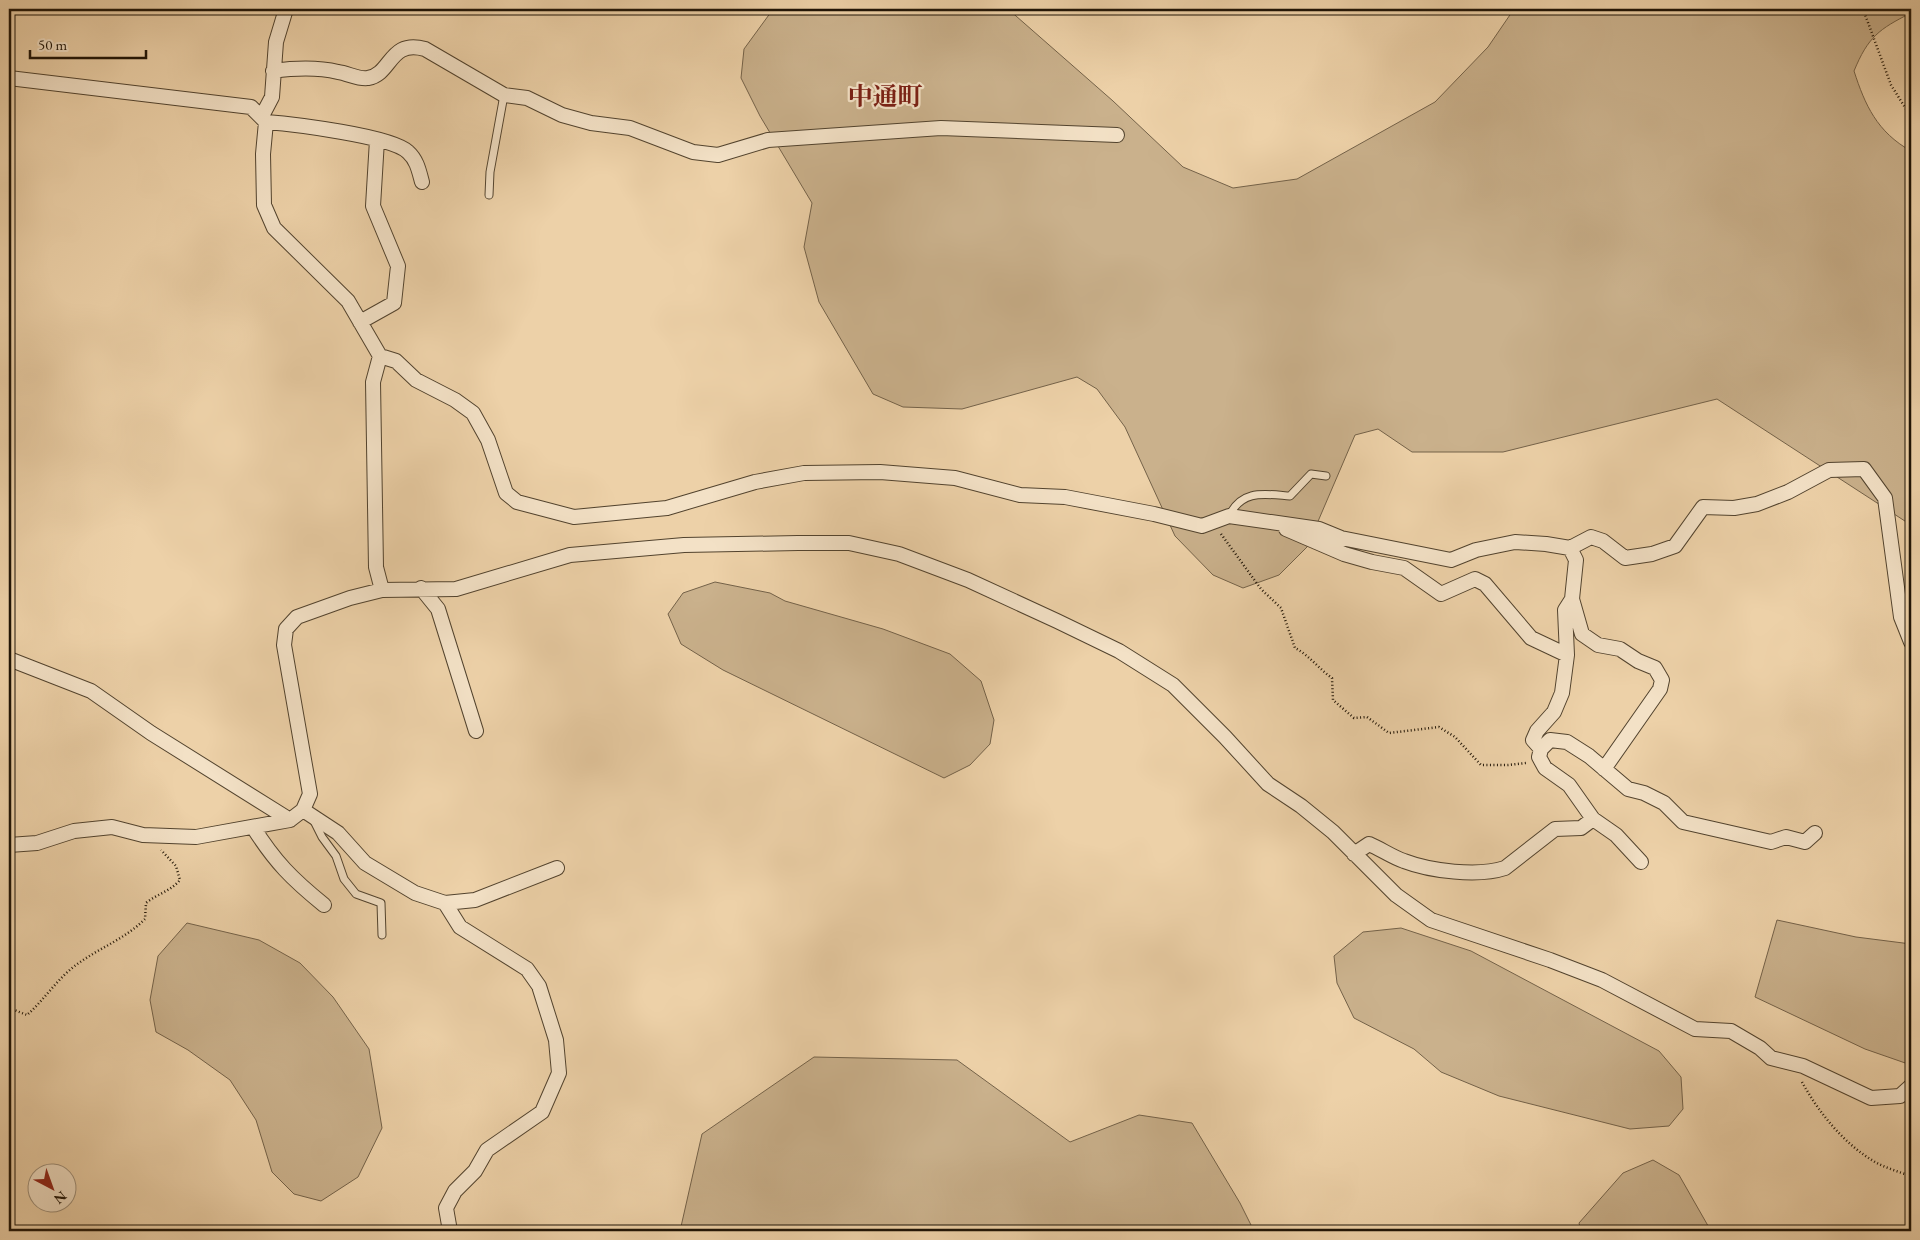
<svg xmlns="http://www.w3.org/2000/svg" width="1920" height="1240" font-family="'EB Garamond','Noto Serif JP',serif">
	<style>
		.green { fill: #cab18c; stroke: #746249 }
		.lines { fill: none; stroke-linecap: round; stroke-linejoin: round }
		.service-casing { stroke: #52432e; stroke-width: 9 }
		.minor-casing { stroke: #52432e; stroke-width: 16 }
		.path { stroke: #1f1406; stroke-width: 2.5; stroke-dasharray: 1 2.5; stroke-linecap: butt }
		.service { stroke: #f3e1c6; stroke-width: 7 }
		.minor { stroke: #f3e1c6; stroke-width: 14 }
		.labels { text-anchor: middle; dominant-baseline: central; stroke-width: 4.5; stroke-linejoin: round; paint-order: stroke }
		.quarter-label { font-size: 25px; font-weight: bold; fill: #7a1f14; stroke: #f3e1c6 }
	</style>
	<rect width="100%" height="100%" fill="#edd1a8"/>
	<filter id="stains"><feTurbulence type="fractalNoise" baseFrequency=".004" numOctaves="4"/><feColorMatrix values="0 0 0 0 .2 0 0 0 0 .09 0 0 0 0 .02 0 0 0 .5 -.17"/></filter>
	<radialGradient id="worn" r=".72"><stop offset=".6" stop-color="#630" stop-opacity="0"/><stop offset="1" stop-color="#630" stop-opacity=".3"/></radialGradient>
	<path class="green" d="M 777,9 L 1008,9 L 1113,101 L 1183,167 L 1233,188 L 1297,179 L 1435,102 L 1488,47 L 1514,9 L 1911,9 L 1911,13 C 1879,29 1868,37 1854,71 C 1865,105 1877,132 1911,151 L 1911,525 L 1717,399 L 1503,452 L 1412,452 L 1378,429 L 1355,435 L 1307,547 L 1279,575 L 1243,588 L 1213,575 L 1175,536 L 1125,427 L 1097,389 L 1077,377 L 962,409 L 903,407 L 873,394 L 819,302 L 804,247 L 812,203 L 760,116 L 741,78 L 744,49 L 771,12 Z
		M 715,582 L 770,593 L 785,601 L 883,629 L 950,654 L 981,681 L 994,720 L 990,744 L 970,765 L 944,778 L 723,670 L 681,644 L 668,614 L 683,593 Z
		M 1777,920 L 1856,937 L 1911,944 L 1911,1065 L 1865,1049 L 1755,997 Z
		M 187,923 L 259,940 L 300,963 L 333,997 L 369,1049 L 382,1128 L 358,1177 L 321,1201 L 294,1194 L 272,1172 L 256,1120 L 230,1080 L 188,1050 L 156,1032 L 150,1000 L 158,956 Z
		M 1401,928 L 1471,951 L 1659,1051 L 1681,1077 L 1683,1109 L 1669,1126 L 1630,1129 L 1499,1096 L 1441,1072 L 1414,1049 L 1354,1018 L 1337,983 L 1334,956 L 1363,932 Z
		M 814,1057 L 957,1060 L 1070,1142 L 1139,1115 L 1192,1123 L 1240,1203 L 1254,1231 L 680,1231 L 702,1134 Z
		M 1653,1160 L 1679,1175 L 1711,1231 L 1581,1231 L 1579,1223 L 1623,1173 Z"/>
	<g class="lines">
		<g class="service-casing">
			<path id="service" d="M 489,195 L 490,172 L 504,95
				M 1229,516 C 1242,489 1264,494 1290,496 L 1311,474 L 1326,476
				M 314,821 L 322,837 L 336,856 L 344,879 L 356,894 L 381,903 L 382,935"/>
		</g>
		<g class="minor-casing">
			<path id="minor" d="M 273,71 C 295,68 317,67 338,72 C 347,73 360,80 368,78 C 392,74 389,39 425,49 L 504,95 L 527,98 L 562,115 L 591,123 L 630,128 L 693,152 L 718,155 L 768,140 L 941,128 L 1117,135
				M 9,78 L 251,107 L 266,122 L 263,154 L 264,205 L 274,228 L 348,301 L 380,356 L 396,361 L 416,380 L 455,400 L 473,413 L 488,440 L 506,493 L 517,502 L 574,517 L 667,508 L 755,482 L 804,473 L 880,472 L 955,478 L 1020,495 L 1065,497 L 1154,514 L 1202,526 L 1229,516 L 1319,529 L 1341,538 L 1451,560 L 1476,550 L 1515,542 L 1546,544 L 1570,548 L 1591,537 L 1603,541 L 1625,558 L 1652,554 L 1675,546 L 1703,507 L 1734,508 L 1757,504 L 1788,492 L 1829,470 L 1864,469 L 1885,498 L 1901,617 L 1911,642
				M 262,116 L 272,97 L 276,42 L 286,9
				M 266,122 C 292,124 392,136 408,152 C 417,160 419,171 422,182
				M 360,322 L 394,303 L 398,266 L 373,206 L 377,140
				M 380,356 L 373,382 L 376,567 L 382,590
				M 1286,529 L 1344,554 L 1372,562 L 1404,568 L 1441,594 L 1475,579 L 1485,584 L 1531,638 L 1567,655
				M 421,588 L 438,609 L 476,731
				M 1572,599 L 1582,634 L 1598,645 L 1620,649 L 1638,661 L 1655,668 L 1662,680 L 1660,689 L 1604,769
				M 9,659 L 91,691 L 151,733 L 290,820
				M 1541,749 L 1533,740 L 1537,731 L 1554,712 L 1562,693 L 1567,655 L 1565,610 L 1572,599 L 1576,560 L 1570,548
				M 303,810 L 338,833 L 365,863 L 415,893 L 445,903 L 475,900 L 557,868
				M 253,827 C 275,862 292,879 324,905
				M 9,845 L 37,843 L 74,831 L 112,827 L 143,835 L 196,837 L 290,820 L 303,810 L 310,794 L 284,645 L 286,629 L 297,617 L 350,598 L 382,590 L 456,589 L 570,555 L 684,545 L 798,543 L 849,543 L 899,554 L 968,580 L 1057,621 L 1119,651 L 1173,685 L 1225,737 L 1268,784 L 1301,806 L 1333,832 L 1396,895 L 1431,920 L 1550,960 L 1602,980 L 1695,1029 L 1731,1031 L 1760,1048 L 1771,1058 L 1803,1066 L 1871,1098 L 1900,1096 L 1911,1086
				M 1354,854 L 1369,844 C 1381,849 1392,857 1404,861 C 1430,871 1478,877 1505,868 L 1555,829 L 1581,828 L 1593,819
				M 1641,862 L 1616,835 L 1593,819 L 1569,785 L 1545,768 L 1539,757 L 1541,749 L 1550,740 L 1567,742 L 1589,756 L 1628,789 L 1644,793 L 1664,803 L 1683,822 L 1771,842 L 1786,837 L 1805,842 L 1815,833
				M 445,903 L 460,927 L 527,969 L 539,986 L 556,1040 L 559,1073 L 542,1112 L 487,1150 L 475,1171 L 455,1191 L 446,1208 L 450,1231"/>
		</g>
		<path class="path" d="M 1863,9 L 1891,85 L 1911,117
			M 1221,534 L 1261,589 L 1281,608 L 1295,648 C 1309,655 1319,669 1332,678 L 1333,700 L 1354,718 L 1367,717 L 1389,733 L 1439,727 L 1455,737 L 1481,765 L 1508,765 L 1526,763
			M 9,1008 L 27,1015 C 44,1000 58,978 76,965 C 99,948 125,939 145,919 L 146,903 C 157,894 171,891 180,880 L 176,866 L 161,850
			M 1802,1082 C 1819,1113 1844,1144 1875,1162 C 1886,1168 1899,1172 1911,1176"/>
		<use href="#service" class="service"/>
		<use href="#minor" class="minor"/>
	</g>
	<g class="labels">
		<g class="quarter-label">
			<text x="885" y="96">中通町</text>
		</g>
	</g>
	<rect width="1920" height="1240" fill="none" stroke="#edd1a8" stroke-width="30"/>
	<rect x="10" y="10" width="1900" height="1220" fill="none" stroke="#1f1406" stroke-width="2.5"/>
	<rect x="15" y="15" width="1890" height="1210" fill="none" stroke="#1f1406"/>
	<g transform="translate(52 1188) rotate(139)"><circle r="24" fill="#f3e1c6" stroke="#9e8f79"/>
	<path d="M0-4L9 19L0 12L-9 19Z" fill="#8f2418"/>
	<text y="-8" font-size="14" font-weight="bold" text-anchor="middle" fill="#1f1406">N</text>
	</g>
	<path d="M30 50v8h116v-8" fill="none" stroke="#1f1406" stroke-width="2.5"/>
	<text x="38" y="50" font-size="15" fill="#1f1406" stroke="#f3e1c6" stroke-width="4" paint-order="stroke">50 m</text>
	<rect width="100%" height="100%" filter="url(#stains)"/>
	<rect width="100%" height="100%" fill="url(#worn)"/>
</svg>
